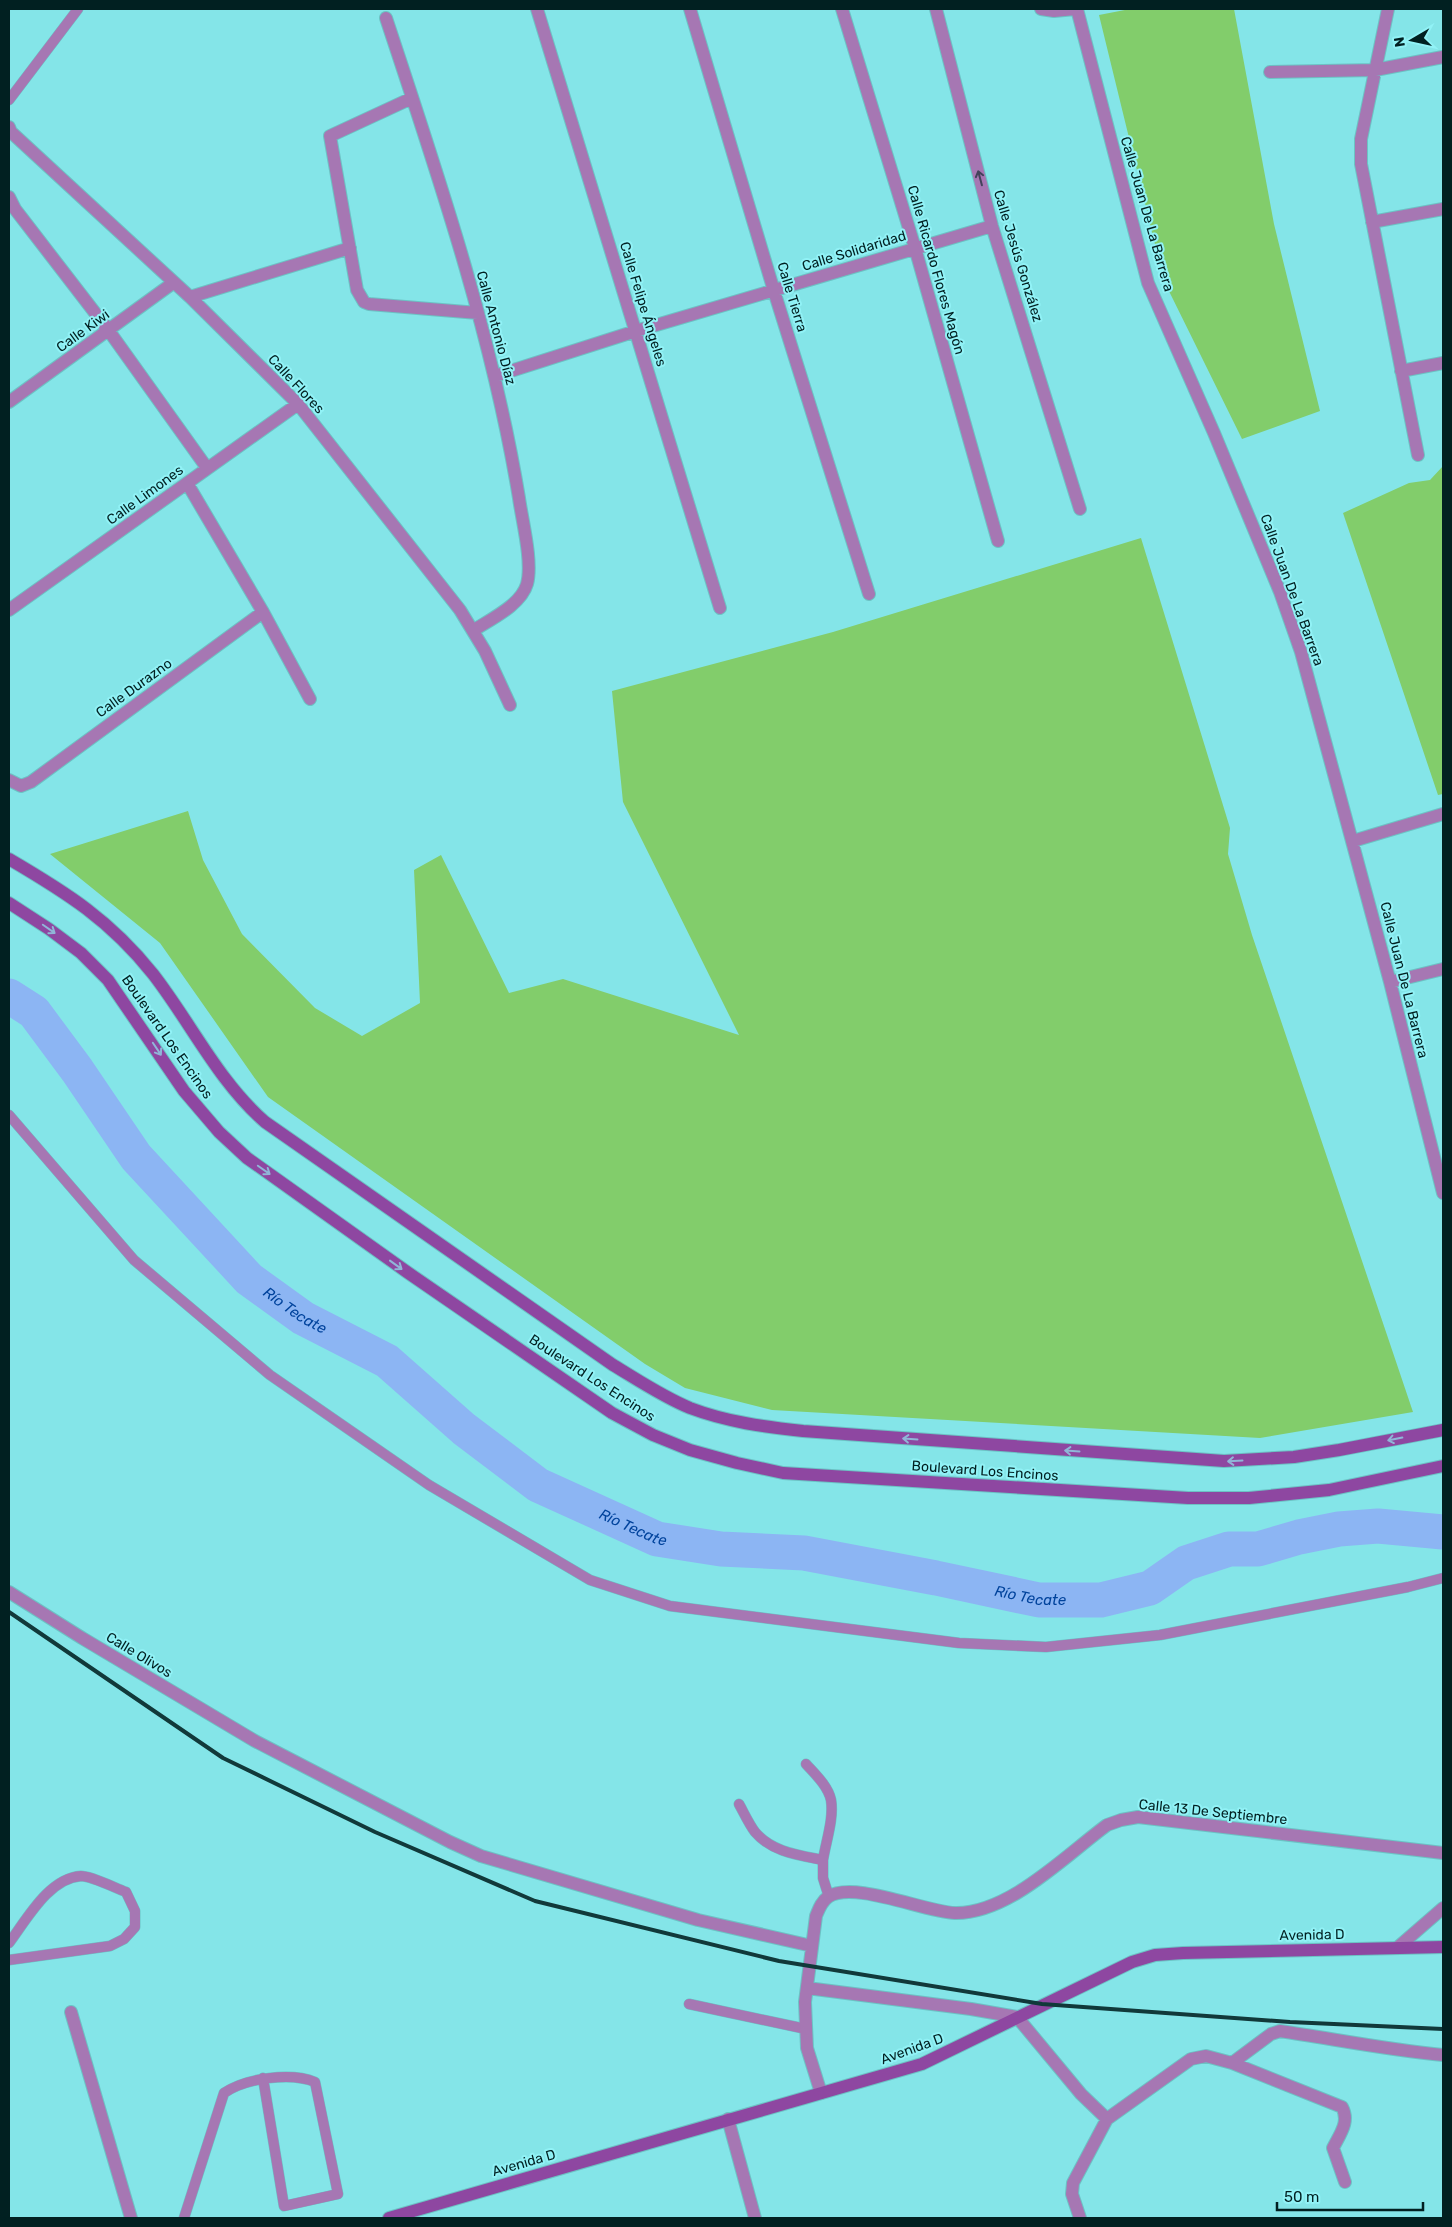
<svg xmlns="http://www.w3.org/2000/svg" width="1452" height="2227" font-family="Rubik,sans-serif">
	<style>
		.green { fill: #82cd6b }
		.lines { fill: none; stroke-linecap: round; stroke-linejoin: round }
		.river { stroke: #8cb5f3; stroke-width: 35 }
		.lane-casing { stroke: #6cc2c4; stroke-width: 11 }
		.street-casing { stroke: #6cc2c4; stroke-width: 14 }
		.secondary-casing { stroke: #6cc2c4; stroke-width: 14 }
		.lane { stroke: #a677b3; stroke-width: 10 }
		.street { stroke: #a677b3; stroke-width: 12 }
		.secondary { stroke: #8e47a1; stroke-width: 12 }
		.rail { stroke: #11393a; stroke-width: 4 }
		.oneway { stroke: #43435b }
		.oneway2 { stroke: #90b6d8 }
		.labels { text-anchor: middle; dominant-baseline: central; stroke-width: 4; stroke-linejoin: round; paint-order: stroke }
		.street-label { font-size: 14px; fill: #012021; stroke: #91f2f6 }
		.water-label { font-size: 15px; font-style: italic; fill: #00439c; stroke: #91f2f6 }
	</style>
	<rect width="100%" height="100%" fill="#84e5e8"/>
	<path class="green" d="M 1130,9 L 1234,9 L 1274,224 L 1320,411 L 1242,439 L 1164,281 L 1099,15 Z
		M 1443,466 L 1443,794 L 1438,795 L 1343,513 L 1409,483 L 1430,480 Z
		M 1141,538 L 1230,828 L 1228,854 L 1252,935 L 1413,1412 L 1260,1438 L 772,1410 L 685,1388 L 645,1364 L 268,1097 L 160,943 L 50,854 L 188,811 L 203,860 L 242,934 L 315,1008 L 362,1036 L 420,1003 L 414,870 L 441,855 L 509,993 L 563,979 L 739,1035 L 623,802 L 612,691 L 833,632 Z"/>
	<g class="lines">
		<path class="river" id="s1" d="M 9,996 L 34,1012 L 77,1070 L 136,1157 L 249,1279 L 303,1318 L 387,1361 L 464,1429 L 538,1485 L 657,1539 L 721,1549 L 804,1553 L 936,1578 L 1039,1600 L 1101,1600 L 1150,1588 L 1186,1563 L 1229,1549 L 1258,1549 L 1299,1537 L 1339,1529 L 1378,1526 L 1443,1532"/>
		<g class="lane-casing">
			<path id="lane" d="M 9,100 L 78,9
				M 9,1115 L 134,1260 L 270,1375 L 429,1485 L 590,1580 L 670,1606 L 959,1643 L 1046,1647 L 1160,1635 L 1408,1587 L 1443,1578
				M 806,1764 C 815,1774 828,1786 831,1800 C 834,1819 826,1841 823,1860
				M 739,1804 C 744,1813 749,1824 755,1832 C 772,1852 798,1855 823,1860 L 823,1878 L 829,1897
				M 9,1943 C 27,1919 49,1878 81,1876 C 92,1876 115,1888 126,1892 L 135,1911 L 135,1927 L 124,1939 L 110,1946 L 9,1960
				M 689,2004 L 806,2029
				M 184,2218 L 224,2093 C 246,2078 291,2072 315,2082 L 338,2194 L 284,2206 L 263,2078"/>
		</g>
		<g class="street-casing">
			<path id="street" d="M 537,9 L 720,608
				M 690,9 L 774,291 L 869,594
				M 842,9 L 915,248 L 998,541
				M 936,9 L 992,226 L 1080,509
				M 1041,9 L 1054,11 L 1075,9
				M 1077,9 L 1148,283 L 1214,433 L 1280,592 L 1301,652 L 1390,982 L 1443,1193
				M 1388,9 L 1361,139 L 1361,164 L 1418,455
				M 386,18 C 438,175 492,334 519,498 C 522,520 533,562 527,584 C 521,605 491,619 474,630
				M 1270,72 L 1375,70 L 1443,57
				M 412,98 L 330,136 L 357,290 L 364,302 L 369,304 L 478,313
				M 9,127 L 11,132 L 190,297 L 298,404 L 460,610 L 485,651 L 510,705
				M 9,197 L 15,209 L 109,331 L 207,468
				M 1372,222 L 1443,209
				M 190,297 L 350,248
				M 1401,371 L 1443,363
				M 495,376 L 636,331 L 992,226
				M 9,402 L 173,283
				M 187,483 L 263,612 L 310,699
				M 9,610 L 298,404
				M 9,780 L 21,786 L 31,782 L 263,612
				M 1353,841 L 1443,814
				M 1390,982 L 1443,969
				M 9,1592 L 82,1638 L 255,1741 L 450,1842 L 481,1856 L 698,1920 L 812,1946
				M 1397,1948 L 1443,1908
				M 807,1988 L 971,2009 L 1017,2017 L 1081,2094 L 1107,2119
				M 71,2012 L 131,2218
				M 1232,2063 L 1271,2034 L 1280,2031 C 1334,2039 1389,2050 1443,2055
				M 821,2093 L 807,2048 L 805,2002 L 816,1916 C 819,1909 821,1902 828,1897 C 853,1880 925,1912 955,1913 C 1009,1914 1066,1855 1107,1825 L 1121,1820 L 1138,1817 L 1443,1853
				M 728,2119 L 755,2218
				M 1080,2218 L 1072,2194 L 1073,2183 L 1107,2119 L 1191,2059 L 1206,2056 L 1232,2063 L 1342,2107 C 1350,2122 1340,2134 1333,2148 L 1345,2182"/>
		</g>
		<g class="secondary-casing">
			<path id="secondary" d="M 9,859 C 67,893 110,920 153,974 C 191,1023 218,1081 265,1122 L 613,1365 C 638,1380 663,1397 690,1408 C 727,1422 765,1427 803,1431 L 1224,1461 L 1294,1457 L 1339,1450 L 1443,1430
				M 9,903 L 49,929 L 81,953 L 108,980 L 184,1091 L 219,1132 L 247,1158 L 407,1272 L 612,1413 L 653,1435 L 690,1450 L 737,1463 L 783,1473 L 1188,1498 L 1249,1498 L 1329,1490 L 1443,1466
				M 389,2218 L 922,2064 L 1132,1962 L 1155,1955 L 1183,1953 L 1443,1947"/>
		</g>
		<use href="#lane" class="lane"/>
		<use href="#street" class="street"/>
		<use href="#secondary" class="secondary"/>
		<path class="rail" d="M 9,1612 L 223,1758 L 375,1832 L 535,1901 L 779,1961 L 1042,2004 L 1290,2022 L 1443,2029"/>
	</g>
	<defs><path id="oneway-shaft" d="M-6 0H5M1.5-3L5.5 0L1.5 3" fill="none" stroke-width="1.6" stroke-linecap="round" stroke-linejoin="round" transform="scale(1.25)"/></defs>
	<use class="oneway" href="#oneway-shaft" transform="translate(980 178) rotate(-105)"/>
	<g class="oneway2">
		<use href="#oneway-shaft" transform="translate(49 929) rotate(35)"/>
		<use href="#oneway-shaft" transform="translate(157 1049) rotate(56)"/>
		<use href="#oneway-shaft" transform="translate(264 1170) rotate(35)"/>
		<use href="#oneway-shaft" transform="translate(396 1265) rotate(36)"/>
		<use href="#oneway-shaft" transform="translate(910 1439) rotate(-176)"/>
		<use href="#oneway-shaft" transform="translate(1395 1439) rotate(169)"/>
		<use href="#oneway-shaft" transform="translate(1072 1451) rotate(-176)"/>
		<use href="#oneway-shaft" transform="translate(1235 1461) rotate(177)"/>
	</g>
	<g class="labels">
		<g class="street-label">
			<text transform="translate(1147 214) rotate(74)">Calle Juan De La Barrera</text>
			<text transform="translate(854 251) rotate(-17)">Calle Solidaridad</text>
			<text transform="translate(1018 256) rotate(73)">Calle Jesús González</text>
			<text transform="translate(936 270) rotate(74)">Calle Ricardo Flores Magón</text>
			<text transform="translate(792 297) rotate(73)">Calle Tierra</text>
			<text transform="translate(643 304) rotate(73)">Calle Felipe Ángeles</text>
			<text transform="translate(496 328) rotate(75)">Calle Antonio Díaz</text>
			<text transform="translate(83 331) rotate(-36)">Calle Kiwi</text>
			<text transform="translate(296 384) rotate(47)">Calle Flores</text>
			<text transform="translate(145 495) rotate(-36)">Calle Limones</text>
			<text transform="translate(1292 590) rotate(70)">Calle Juan De La Barrera</text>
			<text transform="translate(134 688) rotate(-36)">Calle Durazno</text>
			<text transform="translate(1404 980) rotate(76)">Calle Juan De La Barrera</text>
			<text transform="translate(167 1037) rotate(55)">Boulevard Los Encinos</text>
			<text transform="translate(592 1378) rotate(33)">Boulevard Los Encinos</text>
			<text transform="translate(985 1471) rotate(4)">Boulevard Los Encinos</text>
			<text transform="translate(139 1655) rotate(31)">Calle Olivos</text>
			<text transform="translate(1213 1812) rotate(6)">Calle 13 De Septiembre</text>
			<text transform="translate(1312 1935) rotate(-1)">Avenida D</text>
			<text transform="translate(912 2049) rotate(-20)">Avenida D</text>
			<text transform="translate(524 2163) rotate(-16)">Avenida D</text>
		</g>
		<g class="water-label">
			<text stroke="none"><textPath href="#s1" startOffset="429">Río Tecate</textPath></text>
			<text stroke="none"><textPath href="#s1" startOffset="834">Río Tecate</textPath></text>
			<text stroke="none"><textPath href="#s1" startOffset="1239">Río Tecate</textPath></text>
		</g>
	</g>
	<rect width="1452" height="2227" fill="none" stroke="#012021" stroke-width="20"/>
	<g transform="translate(1412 40) rotate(261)" stroke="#91f2f6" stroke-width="4" paint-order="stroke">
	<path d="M0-4L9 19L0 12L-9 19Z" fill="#012021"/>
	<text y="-8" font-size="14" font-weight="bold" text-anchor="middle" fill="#012021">N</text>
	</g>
	<path d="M1277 2202v8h146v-8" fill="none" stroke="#012021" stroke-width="2.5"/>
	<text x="1284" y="2202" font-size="15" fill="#012021" stroke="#91f2f6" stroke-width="4" paint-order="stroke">50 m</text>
</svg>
